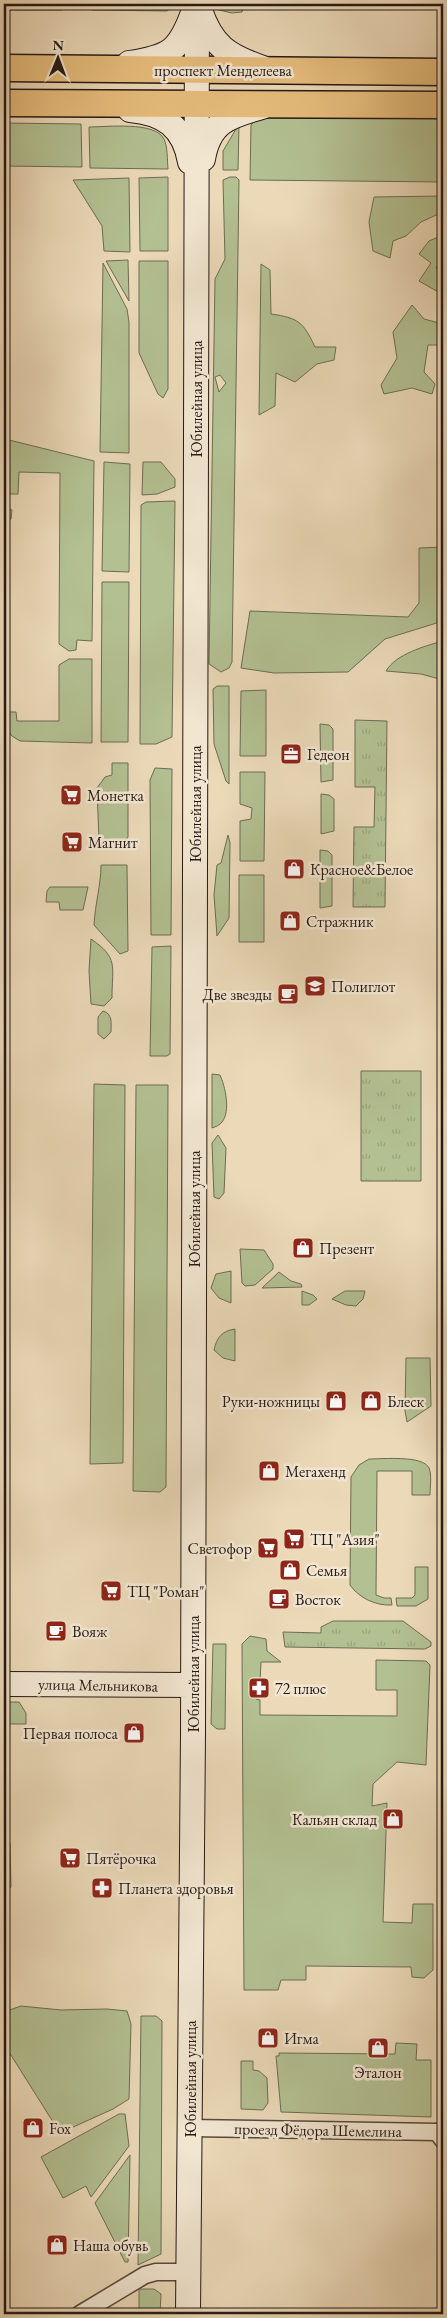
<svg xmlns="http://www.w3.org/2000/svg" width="447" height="2318" font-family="'EB Garamond',serif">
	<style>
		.grass { fill: #b3c092; stroke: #6c6c54; fill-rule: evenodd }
		.forest { fill: url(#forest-firs); stroke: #6c6c54 }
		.park { fill: url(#park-tufts); stroke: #6c6c54 }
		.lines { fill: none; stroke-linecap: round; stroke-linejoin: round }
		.street-casing { stroke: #56493e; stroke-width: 19 }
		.secondary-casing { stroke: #251915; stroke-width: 26 }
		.primary-casing { stroke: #251915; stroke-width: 29 }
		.street { stroke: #f2e6d1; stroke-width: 16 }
		.secondary { stroke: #f2e6d1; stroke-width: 24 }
		.primary { stroke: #e6bc7c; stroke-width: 26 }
		.labels { text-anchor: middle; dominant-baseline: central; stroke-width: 5; stroke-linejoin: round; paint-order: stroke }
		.street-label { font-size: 16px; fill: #251915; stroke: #f2e6d1 }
		.poi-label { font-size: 16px; fill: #251915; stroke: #f2e6d1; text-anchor: start }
	</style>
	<defs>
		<pattern id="forest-firs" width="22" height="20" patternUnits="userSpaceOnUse" patternTransform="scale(1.25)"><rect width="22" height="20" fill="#b3c092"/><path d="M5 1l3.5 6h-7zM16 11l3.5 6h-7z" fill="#9aa47d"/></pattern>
		<pattern id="park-tufts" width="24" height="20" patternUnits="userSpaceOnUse" patternTransform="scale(1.25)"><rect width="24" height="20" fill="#b3c092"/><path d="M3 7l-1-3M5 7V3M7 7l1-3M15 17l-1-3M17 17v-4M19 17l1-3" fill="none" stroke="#9aa47d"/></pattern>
	</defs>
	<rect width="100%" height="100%" fill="#ebd9b8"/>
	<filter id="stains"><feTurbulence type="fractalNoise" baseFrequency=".004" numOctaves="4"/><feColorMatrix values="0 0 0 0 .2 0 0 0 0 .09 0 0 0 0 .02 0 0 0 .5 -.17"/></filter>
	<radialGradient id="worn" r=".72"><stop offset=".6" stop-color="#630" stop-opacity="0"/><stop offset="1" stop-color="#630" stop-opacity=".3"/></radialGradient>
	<path class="grass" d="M 4,4 L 62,4 L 62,10 L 4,10 Z
		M 92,4 L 175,4 L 175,5 L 167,11 L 92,10 Z
		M 219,4 L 244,4 L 242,12 L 232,13 L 219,10 Z
		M 258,116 L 443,116 L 443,182 L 250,180 L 251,125 Z
		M 4,123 L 81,124 L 82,167 L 4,166 Z
		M 239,124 L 238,170 L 223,170 L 223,151 Z
		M 89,127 C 107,127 155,121 164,139 C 168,148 167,159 168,169 L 90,168 Z
		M 168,177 L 168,251 L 140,251 L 139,178 Z
		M 230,177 L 236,177 L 239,180 L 232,662 L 229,668 L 221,672 L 209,664 L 215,279 L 225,259 L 223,180 ZM 220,375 L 226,383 L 219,392 L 215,377 Z
		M 129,178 L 130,252 L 104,251 L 102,226 L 73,180 Z
		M 443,196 L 443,212 L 421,222 L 406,236 L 393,241 L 390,258 L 373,251 L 369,222 L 374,197 Z
		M 443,235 L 443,265 L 436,267 L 443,280 L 443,315 L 440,293 L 419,281 L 431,263 L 419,254 L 429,241 Z
		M 128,260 L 129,301 L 106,261 Z
		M 139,261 L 168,261 L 168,389 L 163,398 L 158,394 L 139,353 Z
		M 103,263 L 127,309 L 129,322 L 129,453 L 100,452 Z
		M 261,264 L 270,270 L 271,314 C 299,318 303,322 315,347 L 336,347 L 334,360 L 317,364 L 295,382 L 276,373 L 275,406 L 259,415 Z
		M 412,305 L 424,319 L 443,324 L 443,345 L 428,345 L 424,372 L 435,384 L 432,394 L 412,388 L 384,394 L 381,385 L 397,358 L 393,332 Z
		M 5,439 L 94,461 L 92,641 L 77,640 L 76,650 L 69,651 L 59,644 L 60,473 L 19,472 L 18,494 L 4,494 Z
		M 104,462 L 130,464 L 129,572 L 102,571 Z
		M 143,462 L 161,462 L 175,479 L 175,487 L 157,494 L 142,495 Z
		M 175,501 L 172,737 L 156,744 L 140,744 L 141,505 L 146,502 Z
		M 4,506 L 12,510 L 11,519 L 6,521 L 8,712 L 16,712 L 17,721 L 59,721 L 59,665 L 69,659 L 92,659 L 92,743 L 20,741 L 12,736 L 4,726 Z
		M 443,547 L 443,621 L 385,639 L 348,672 L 274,673 L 241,668 L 250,611 L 408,617 L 419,603 L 419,548 Z
		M 102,582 L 129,582 L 128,742 L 101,742 Z
		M 443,641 L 443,680 L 421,674 L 386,671 C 396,654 425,646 443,641 Z
		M 217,686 L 229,686 L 229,784 L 226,781 L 214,744 L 213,689 Z
		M 266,690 L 266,756 L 240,756 L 241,691 Z
		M 320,724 L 329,725 L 333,729 L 333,780 L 321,782 Z
		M 112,763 L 128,763 L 128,837 L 123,844 L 102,845 L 99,841 L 97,788 L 105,777 L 112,775 Z
		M 155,768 L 172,769 L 171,935 L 151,935 L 150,780 Z
		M 240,772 L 265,772 L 264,861 L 240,861 L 240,821 L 251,819 L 252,808 L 240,804 Z
		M 321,794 L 329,795 L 334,799 L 334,831 L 321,834 Z
		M 228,835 L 230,843 L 229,918 L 217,936 L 214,895 L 217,865 L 221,863 Z
		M 320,850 L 328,851 L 332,855 L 332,906 L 320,908 Z
		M 101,865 L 127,865 L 128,951 L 120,954 L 94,925 C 95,904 101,885 101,865 Z
		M 239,875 L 264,875 L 264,942 L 239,942 Z
		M 50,887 L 88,887 L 83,910 L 60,910 L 59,902 L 46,902 L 47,891 Z
		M 91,939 C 119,958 112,966 112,998 L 104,1006 L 91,1004 L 89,971 Z
		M 171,946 L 170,1054 L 167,1056 L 150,1056 L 152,947 Z
		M 103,1011 C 113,1014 111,1023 111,1032 L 104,1039 L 98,1034 L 98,1017 Z
		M 212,1074 L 220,1075 C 225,1086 231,1111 222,1122 C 220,1125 215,1127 212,1128 Z
		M 94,1084 L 125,1085 L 123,1463 L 90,1464 Z
		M 136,1085 L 168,1085 L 166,1487 L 160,1492 L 133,1491 Z
		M 218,1135 L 226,1148 L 224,1193 L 219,1199 L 214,1197 L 212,1143 Z
		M 240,1249 L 264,1250 L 273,1264 L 273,1269 L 255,1285 L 245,1286 L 242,1283 Z
		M 231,1271 L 231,1303 L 219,1298 L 211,1288 L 216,1274 Z
		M 279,1272 L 291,1281 L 301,1284 L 302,1287 L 262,1288 Z
		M 302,1291 L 313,1295 L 317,1299 L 309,1305 L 302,1305 Z
		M 345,1291 L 365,1291 L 363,1299 L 356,1306 L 346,1305 L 332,1299 Z
		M 235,1329 L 235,1361 L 223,1358 L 214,1350 C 217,1337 222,1331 235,1329 Z
		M 406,1358 L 430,1358 L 431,1406 L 407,1422 L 405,1411 Z
		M 369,1459 C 382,1459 423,1455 429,1468 C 432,1475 430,1487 430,1495 L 412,1495 L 412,1471 L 377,1471 L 376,1595 L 384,1598 L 391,1598 L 392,1605 C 376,1606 359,1598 350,1585 L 351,1477 L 359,1465 Z
		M 415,1567 L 428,1567 L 428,1599 L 416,1606 L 397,1606 L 396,1598 L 412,1598 L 415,1595 Z
		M 250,1636 L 266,1639 L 267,1651 L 281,1662 L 261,1662 L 260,1682 L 256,1682 L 256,1699 L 260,1700 L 260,1715 L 397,1716 L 397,1690 L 376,1690 L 376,1660 L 426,1661 L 430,1665 L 426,1765 L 397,1762 L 373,1784 L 372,1806 L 387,1803 L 383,1922 L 412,1923 L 413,1904 L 433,1904 L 433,1970 L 424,1978 L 412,1977 L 411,1967 L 306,1966 L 306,1980 L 281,1980 L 278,1990 L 244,1990 L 242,1644 Z
		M 213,1644 L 226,1644 L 225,1729 L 217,1729 L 211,1724 Z
		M 8,1702 L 19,1702 L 26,1713 L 26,1724 L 4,1724 L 4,1709 Z
		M 21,2006 L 61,2010 L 107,2009 L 127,2011 L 131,2024 L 129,2099 L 113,2109 L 60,2133 L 4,2044 L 4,2012 Z
		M 141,2016 L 156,2016 L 162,2021 L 161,2254 L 138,2265 Z
		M 396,2043 L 417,2044 L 416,2060 L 431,2060 L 431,2117 L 281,2112 L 276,2056 L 279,2056 L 279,2053 L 395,2054 Z
		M 241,2061 L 253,2061 L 253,2070 L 259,2071 L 267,2078 L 268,2103 L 263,2110 L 241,2109 Z
		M 119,2114 L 125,2114 L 129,2146 L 91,2197 L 86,2186 L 63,2198 L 41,2157 Z
		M 130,2155 L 128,2262 L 125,2262 L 95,2203 Z
		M 139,2289 L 154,2289 L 161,2294 L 160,2314 L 139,2314 Z"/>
	<path class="forest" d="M 4,1843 L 10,1843 L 11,1887 L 4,1891 Z"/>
	<path class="park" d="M 355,720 L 387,721 L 385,907 L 353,907 L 354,827 L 374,827 L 375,787 L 355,787 Z
		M 361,1071 L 421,1071 L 421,1181 L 361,1181 Z
		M 333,1621 L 403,1621 L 431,1642 L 431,1646 L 425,1649 L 285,1647 L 283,1632 L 321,1633 L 321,1627 Z"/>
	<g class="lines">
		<g class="street-casing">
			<path id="street" d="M 189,2128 L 437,2132 L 443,2140
				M 80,2314 L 145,2275 L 156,2272 L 188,2272"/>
		</g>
		<g class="secondary-casing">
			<path id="secondary" d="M 200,10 C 212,46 228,56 263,68
				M 129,63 C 171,57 180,50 194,10
				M 130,110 C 164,113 184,127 190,162
				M 203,159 C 209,122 229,116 262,107
				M 4,1684 L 193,1685
				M 188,2314 L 193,1734 L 197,4"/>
		</g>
		<g class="primary-casing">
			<path id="primary" d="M 4,68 L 443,72
				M 4,103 L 443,105"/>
		</g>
		<use href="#street" class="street"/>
		<use href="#secondary" class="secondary"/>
		<use href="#primary" class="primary"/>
	</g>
	<defs>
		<g id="office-square" transform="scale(1.125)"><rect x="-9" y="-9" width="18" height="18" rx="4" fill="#8f2418" stroke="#f2e6d1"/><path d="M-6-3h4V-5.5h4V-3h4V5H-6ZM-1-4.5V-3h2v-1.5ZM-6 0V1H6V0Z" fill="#fff"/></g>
		<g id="supermarket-square" transform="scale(1.125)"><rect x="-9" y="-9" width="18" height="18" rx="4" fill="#8f2418" stroke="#f2e6d1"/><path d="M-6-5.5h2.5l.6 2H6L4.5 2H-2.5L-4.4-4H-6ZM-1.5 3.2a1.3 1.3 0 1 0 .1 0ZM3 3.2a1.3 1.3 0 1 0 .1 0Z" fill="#fff"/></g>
		<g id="shop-square" transform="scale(1.125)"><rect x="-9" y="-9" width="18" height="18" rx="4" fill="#8f2418" stroke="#f2e6d1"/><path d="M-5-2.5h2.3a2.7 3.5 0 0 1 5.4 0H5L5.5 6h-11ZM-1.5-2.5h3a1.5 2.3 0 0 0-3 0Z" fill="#fff"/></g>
		<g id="school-square" transform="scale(1.125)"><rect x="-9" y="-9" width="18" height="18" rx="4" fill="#8f2418" stroke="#f2e6d1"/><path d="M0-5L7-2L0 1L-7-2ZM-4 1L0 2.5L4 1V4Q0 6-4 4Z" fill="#fff"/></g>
		<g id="cafe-square" transform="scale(1.125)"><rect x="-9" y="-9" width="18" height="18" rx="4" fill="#8f2418" stroke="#f2e6d1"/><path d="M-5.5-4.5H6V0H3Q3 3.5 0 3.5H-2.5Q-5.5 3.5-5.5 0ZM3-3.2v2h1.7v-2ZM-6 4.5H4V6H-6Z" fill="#fff"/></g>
		<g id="pharmacy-square" transform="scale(1.125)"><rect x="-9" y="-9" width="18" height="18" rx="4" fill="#8f2418" stroke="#f2e6d1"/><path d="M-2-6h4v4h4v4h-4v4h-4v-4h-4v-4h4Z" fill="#fff"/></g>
	</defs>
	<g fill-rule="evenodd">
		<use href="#office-square" x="291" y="754"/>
		<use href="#supermarket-square" x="71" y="795"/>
		<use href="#supermarket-square" x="72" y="842"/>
		<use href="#shop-square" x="294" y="869"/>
		<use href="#shop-square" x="290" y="921"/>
		<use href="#school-square" x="315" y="986"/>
		<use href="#cafe-square" x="288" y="994"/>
		<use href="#shop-square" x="303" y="1248"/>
		<use href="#shop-square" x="336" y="1401"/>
		<use href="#shop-square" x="371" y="1401"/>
		<use href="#shop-square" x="269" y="1471"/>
		<use href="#supermarket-square" x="294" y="1539"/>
		<use href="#supermarket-square" x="268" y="1548"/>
		<use href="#shop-square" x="290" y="1570"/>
		<use href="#supermarket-square" x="111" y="1591"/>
		<use href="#cafe-square" x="279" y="1599"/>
		<use href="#cafe-square" x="56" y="1631"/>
		<use href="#pharmacy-square" x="259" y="1688"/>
		<use href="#shop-square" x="134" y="1733"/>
		<use href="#shop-square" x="393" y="1819"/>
		<use href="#supermarket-square" x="70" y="1858"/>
		<use href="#pharmacy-square" x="102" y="1888"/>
		<use href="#shop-square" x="268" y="2038"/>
		<use href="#shop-square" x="378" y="2048"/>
		<use href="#shop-square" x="33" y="2128"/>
		<use href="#shop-square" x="57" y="2245"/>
	</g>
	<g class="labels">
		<g class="street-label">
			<text x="223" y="70">проспект Менделеева</text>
			<text transform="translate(196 399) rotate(-90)">Юбилейная улица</text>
			<text transform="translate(195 804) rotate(-90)">Юбилейная улица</text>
			<text transform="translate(194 1209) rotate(-90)">Юбилейная улица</text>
			<text transform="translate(193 1674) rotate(-90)">Юбилейная улица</text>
			<text transform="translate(98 1685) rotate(1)">улица Мельникова</text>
			<text transform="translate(190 2079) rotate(-90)">Юбилейная улица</text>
			<text transform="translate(318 2130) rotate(1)">проезд Фёдора Шемелина</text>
		</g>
		<g class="poi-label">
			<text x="307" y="754">Гедеон</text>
			<text x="87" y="795">Монетка</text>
			<text x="88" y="842">Магнит</text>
			<text x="310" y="869">Красное&amp;Белое</text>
			<text x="306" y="921">Стражник</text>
			<text x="331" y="986">Полиглот</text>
			<text x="272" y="994" text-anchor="end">Две звезды</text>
			<text x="319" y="1248">Презент</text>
			<text x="320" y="1401" text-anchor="end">Руки-ножницы</text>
			<text x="387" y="1401">Блеск</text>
			<text x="285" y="1471">Мегахенд</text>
			<text x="310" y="1539">ТЦ "Азия"</text>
			<text x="252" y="1548" text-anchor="end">Светофор</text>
			<text x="306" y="1570">Семья</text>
			<text x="127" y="1591">ТЦ "Роман"</text>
			<text x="295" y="1599">Восток</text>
			<text x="72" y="1631">Вояж</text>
			<text x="275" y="1688">72 плюс</text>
			<text x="118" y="1733" text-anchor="end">Первая полоса</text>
			<text x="377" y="1819" text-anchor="end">Кальян склад</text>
			<text x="86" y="1858">Пятёрочка</text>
			<text x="118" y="1888">Планета здоровья</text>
			<text x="284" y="2038">Игма</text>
			<text x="378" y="2072" text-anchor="middle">Эталон</text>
			<text x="49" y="2128">Fox</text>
			<text x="73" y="2245">Наша обувь</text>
		</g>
	</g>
	<rect width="447" height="2318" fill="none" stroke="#ebd9b8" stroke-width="20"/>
	<rect x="5" y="5" width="437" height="2308" fill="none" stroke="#251915" stroke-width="2.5"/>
	<rect x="10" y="10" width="427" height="2298" fill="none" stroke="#251915"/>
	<g transform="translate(58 58) rotate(1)" stroke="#f2e6d1" stroke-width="4" paint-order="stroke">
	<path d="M0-4L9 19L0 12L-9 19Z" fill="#251915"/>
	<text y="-8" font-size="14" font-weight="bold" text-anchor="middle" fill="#251915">N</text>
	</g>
	<rect width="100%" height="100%" filter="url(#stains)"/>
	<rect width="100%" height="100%" fill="url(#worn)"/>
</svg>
